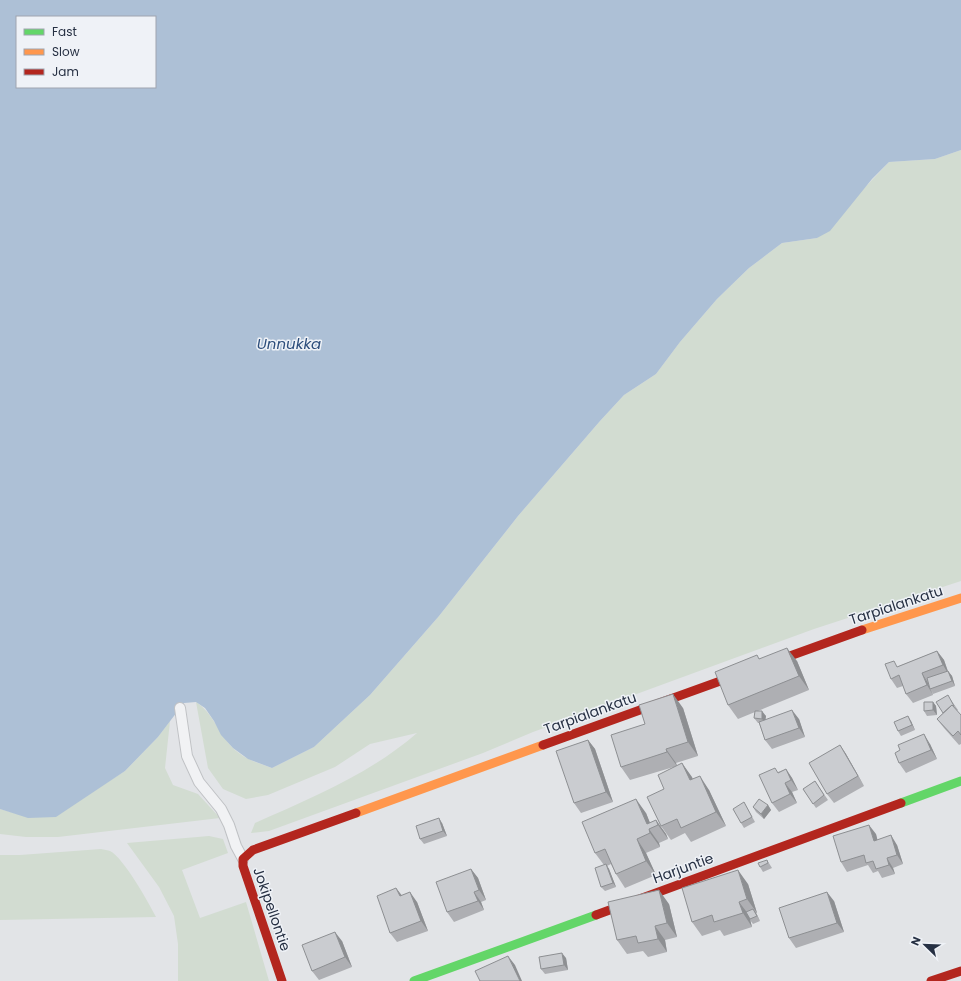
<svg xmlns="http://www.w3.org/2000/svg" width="961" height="981" font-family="Poppins,sans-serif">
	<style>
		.green { fill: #d2dcd1 }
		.water { fill: #adc0d6; fill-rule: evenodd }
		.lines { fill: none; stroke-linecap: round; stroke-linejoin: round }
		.lane-casing { stroke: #c0c2c5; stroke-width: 12 }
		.lane { stroke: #f1f2f4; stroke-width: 10 }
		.fast { stroke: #63d668; stroke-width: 9 }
		.slow { stroke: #ff974d; stroke-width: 9 }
		.jam { stroke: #b3261e; stroke-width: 9 }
		.wall { fill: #aeafb3 }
		.shaded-wall { fill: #8d8f92 }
		.building { fill: #caccd0; stroke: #8d8f92 }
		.labels { text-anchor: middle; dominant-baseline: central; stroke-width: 3; stroke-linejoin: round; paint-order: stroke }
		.street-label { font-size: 14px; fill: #263043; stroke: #eff2f7 }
		.water-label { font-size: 15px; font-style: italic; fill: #2c4d7b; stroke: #eff2f7 }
	</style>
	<rect width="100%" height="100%" fill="#e2e4e7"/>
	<path class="green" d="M 961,150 L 961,581 L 814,629 L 533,732 L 483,753 L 269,831 L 251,833 L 255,823 C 311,798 370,774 417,733 L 370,744 L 335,767 L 268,795 L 246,799 L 223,789 L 208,768 L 196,702 C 213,713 219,734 233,748 C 244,759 258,763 272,768 L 314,747 L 370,695 L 439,616 L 518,516 L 600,421 L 624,395 L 656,374 L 680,342 L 717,299 L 749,268 L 782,243 L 817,238 L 889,162 L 935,159 Z
		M 170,721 L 165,768 L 173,785 L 198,794 L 220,818 L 58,837 L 26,837 L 0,834 L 0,809 L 28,817 L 98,788 L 125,771 L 158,737 Z
		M 209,836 L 223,839 L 228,853 L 182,870 L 200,918 L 246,902 L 269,981 L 178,981 L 178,944 L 174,916 L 159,887 L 127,843 Z
		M 101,849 C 104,850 108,850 110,851 C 123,857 149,903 156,917 L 0,920 L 0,855 L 20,855 Z"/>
	<path class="water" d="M 0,0 L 961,0 L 961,150 L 935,159 L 889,162 L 872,179 L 830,231 L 817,238 L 782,243 L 749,268 L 717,299 L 680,342 L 656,374 L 624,395 L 600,421 L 518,516 L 439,616 L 370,695 L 314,747 L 272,768 L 248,759 L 233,748 L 221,735 L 214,721 L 205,708 L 196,702 L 184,703 L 177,712 L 158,737 L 125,771 L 56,817 L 28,818 L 0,809 ZM 17,17 L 155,17 L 155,87 L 17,87 Z"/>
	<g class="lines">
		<g class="lane-casing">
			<path id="lane" d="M 180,708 L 187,756 L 199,782 L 221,809 L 229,825 L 236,846 L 243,859"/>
		</g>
		<use href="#lane" class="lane"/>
		<path class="fast" d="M 901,803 L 961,781
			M 414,981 L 596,915"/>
		<path class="slow" d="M 862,630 L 961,598
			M 356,813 L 543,745"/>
		<path class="jam" d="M 543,745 L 862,630
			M 596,915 L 901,803
			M 282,981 L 243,866 L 243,859 L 253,850 L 356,813
			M 931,981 L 961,971"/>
	</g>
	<path class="wall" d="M 937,651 L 944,660 L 948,671 L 952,676 L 955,686 L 933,694 L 932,691 L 933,695 L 913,703 L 906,694 L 903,686 L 897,688 L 891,679 L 899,666 Z
		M 760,658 L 797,661 L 809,690 L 758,711 L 766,716 L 765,720 L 799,719 L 805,737 L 772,749 L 765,740 L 759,723 L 758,723 L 754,718 L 755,712 L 738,719 L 728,705 Z
		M 951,700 L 958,710 L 957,711 L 961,715 L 961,744 L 959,745 L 944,728 L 937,719 L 943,713 Z
		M 933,702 L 936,706 L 937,715 L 927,716 L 924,711 Z
		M 683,708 L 698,756 L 676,763 L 677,766 L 630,780 L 621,767 L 645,724 Z
		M 911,721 L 915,730 L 901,736 L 898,731 Z
		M 588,740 L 595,749 L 613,802 L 581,813 L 574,803 Z
		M 930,744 L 937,759 L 906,773 L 899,763 Z
		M 840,745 L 846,754 L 864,786 L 834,803 L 827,794 Z
		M 682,763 L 692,779 L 709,790 L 726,826 L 691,842 L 685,833 L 671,840 L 661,826 L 664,789 Z
		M 786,769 L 792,778 L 798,790 L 792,792 L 797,803 L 779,812 L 772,803 L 778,772 Z
		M 815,781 L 828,800 L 816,808 L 803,789 Z
		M 744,802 L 755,822 L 744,828 L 741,823 Z
		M 768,805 L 771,810 L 764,819 L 756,812 L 753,807 Z
		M 646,813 L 650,823 L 656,820 L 666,834 L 668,839 L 659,843 L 660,847 L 646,853 L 656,875 L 625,888 L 616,874 L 611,864 L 607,866 L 609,869 L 616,887 L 605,891 L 601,887 L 604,865 L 595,853 Z
		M 442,823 L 447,836 L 424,844 L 420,839 Z
		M 876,834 L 877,840 L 897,845 L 903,864 L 893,868 L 895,874 L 882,878 L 878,871 L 873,873 L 868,865 L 847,872 L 841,862 Z
		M 767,860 L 772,868 L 763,872 L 760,867 Z
		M 471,869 L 478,878 L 486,900 L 481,902 L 484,910 L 454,922 L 447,912 Z
		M 748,884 L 757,913 L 756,913 L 760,921 L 753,924 L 750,920 L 752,927 L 724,936 L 720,930 L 702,936 L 692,922 Z
		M 396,888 L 402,896 L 417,902 L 428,931 L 397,942 L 390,933 Z
		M 834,901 L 844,932 L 796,948 L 789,938 Z
		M 669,904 L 677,937 L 665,940 L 667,952 L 648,957 L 643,951 L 627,954 L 617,940 Z
		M 342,941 L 352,967 L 319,980 L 312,971 Z
		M 566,958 L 568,970 L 545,974 L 541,969 Z"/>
	<path class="shaded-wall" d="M 787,648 L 797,661 L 809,690 L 799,676 Z
		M 937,651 L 944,660 L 949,675 L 943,665 Z
		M 948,671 L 952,676 L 955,686 L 952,681 Z
		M 922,673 L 928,683 L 930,689 L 933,695 L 927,685 Z
		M 673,694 L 683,708 L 698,756 L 688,742 Z
		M 933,702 L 936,706 L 937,715 L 933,710 Z
		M 792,710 L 799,719 L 805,737 L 799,728 Z
		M 762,711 L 766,716 L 765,723 L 762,719 Z
		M 908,716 L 911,721 L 915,730 L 912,725 Z
		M 924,734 L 930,744 L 937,759 L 931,750 Z
		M 588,740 L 595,749 L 613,802 L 606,792 Z
		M 840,745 L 846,754 L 864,786 L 858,776 Z
		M 666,749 L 676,763 L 677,766 L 667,752 Z
		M 682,763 L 692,777 L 699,794 L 690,780 Z
		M 786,769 L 792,778 L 798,790 L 791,780 Z
		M 700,776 L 709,790 L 726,826 L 716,812 Z
		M 785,783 L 792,792 L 797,803 L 790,794 Z
		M 636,799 L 646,813 L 652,828 L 647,824 Z
		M 768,805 L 771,810 L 764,819 L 761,814 Z
		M 439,818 L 442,823 L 447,836 L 443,831 Z
		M 656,820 L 666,834 L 668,839 L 658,825 Z
		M 869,825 L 876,834 L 880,850 L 874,841 Z
		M 649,829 L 659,843 L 660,847 L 650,833 Z
		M 891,835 L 897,845 L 903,864 L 897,855 Z
		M 637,839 L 646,853 L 656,875 L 646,861 Z
		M 887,858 L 893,868 L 895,874 L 889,865 Z
		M 606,864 L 609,869 L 616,887 L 613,883 Z
		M 471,869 L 478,878 L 486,900 L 479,890 Z
		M 738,870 L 748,884 L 757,913 L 747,899 Z
		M 396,888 L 403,897 L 400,896 Z
		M 659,890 L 669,904 L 677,937 L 667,923 Z
		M 410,892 L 417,902 L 428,931 L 421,921 Z
		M 474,892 L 481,902 L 484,910 L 478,901 Z
		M 827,892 L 834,901 L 844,932 L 837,923 Z
		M 739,902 L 749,915 L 752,927 L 743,913 Z
		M 753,909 L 756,913 L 760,921 L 757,916 Z
		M 655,926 L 665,940 L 667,952 L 658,939 Z
		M 335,932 L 342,941 L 352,967 L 345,957 Z
		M 562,953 L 566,958 L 568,970 L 564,965 Z
		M 508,956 L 515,965 L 522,981 L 520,981 Z"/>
	<path class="building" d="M 787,648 L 799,676 L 728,705 L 715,672 L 757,655 L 759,659 Z
		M 937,651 L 943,665 L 922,673 L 927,685 L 906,694 L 899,675 L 891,679 L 885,664 L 894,661 L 897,667 Z
		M 948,671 L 952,681 L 930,689 L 927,678 Z
		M 673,694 L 688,742 L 666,749 L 667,752 L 621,767 L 611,735 L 645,724 L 639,705 Z
		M 948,695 L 954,706 L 953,706 L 952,705 L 943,713 L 936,702 Z
		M 924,702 L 933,702 L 933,710 L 924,711 Z
		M 952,705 L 961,715 L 961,735 L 958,731 L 953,736 L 937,719 Z
		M 792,710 L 799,728 L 765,740 L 759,722 Z
		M 755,711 L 762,711 L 762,719 L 754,718 Z
		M 908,716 L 912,725 L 898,731 L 894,722 Z
		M 924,734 L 931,750 L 899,763 L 895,753 L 900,750 L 898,745 Z
		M 588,740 L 606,792 L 574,803 L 556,751 Z
		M 840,745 L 858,776 L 827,794 L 809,763 Z
		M 682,763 L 690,780 L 700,776 L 716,812 L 681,828 L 677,819 L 661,826 L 647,797 L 664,789 L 658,775 Z
		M 775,768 L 778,773 L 786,769 L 791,780 L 785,783 L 790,794 L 772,803 L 759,775 Z
		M 815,781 L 824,795 L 813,804 L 803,789 Z
		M 636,799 L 647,824 L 656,820 L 658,825 L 649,829 L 650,833 L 637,839 L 646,861 L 616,874 L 605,849 L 595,853 L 582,822 Z
		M 759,799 L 768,805 L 761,814 L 753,807 Z
		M 744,802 L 752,817 L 741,823 L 733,809 Z
		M 439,818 L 443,831 L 420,839 L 416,826 Z
		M 869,825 L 874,841 L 891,835 L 897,855 L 887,858 L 889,865 L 876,869 L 873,861 L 866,863 L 864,855 L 841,862 L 833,836 Z
		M 767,860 L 768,863 L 760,867 L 758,863 Z
		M 606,864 L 613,883 L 601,887 L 595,868 Z
		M 471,869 L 479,890 L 474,892 L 478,901 L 447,912 L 436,882 Z
		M 738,870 L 747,899 L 739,902 L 743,913 L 714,922 L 712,915 L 692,922 L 682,888 Z
		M 396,888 L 400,896 L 410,892 L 421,921 L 390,933 L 377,896 Z
		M 659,890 L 667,923 L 655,926 L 658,939 L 638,943 L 636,936 L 617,940 L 608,902 Z
		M 827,892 L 837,923 L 789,938 L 779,908 Z
		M 753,909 L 757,916 L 750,919 L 746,912 Z
		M 335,932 L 345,957 L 312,971 L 302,945 Z
		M 562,953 L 564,965 L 541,969 L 539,957 Z
		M 508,956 L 520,981 L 480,981 L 475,971 Z"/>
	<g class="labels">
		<g class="street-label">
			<text transform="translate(896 605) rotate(-18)">Tarpialankatu</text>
			<text transform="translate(590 713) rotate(-20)">Tarpialankatu</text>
			<text transform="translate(683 868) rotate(-20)">Harjuntie</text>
			<text transform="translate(272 909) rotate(71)">Jokipellontie</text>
		</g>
		<g class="water-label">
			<text x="289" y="343">Unnukka</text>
		</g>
	</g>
	<rect x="16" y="16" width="140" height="72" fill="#eff2f7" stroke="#9fa4af"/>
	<rect x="24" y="29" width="20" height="6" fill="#63d668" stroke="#9fa4af"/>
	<text x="52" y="36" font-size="12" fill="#263043">Fast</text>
	<rect x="24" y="49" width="20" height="6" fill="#ff974d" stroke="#9fa4af"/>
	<text x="52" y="56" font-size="12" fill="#263043">Slow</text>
	<rect x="24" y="69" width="20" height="6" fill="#b3261e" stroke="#9fa4af"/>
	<text x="52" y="76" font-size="12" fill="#263043">Jam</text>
	<g transform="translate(925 945) rotate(293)" stroke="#eff2f7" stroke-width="3" paint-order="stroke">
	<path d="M0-3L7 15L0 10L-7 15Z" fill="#263043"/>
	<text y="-6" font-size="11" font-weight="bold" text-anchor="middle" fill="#263043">N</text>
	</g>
</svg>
